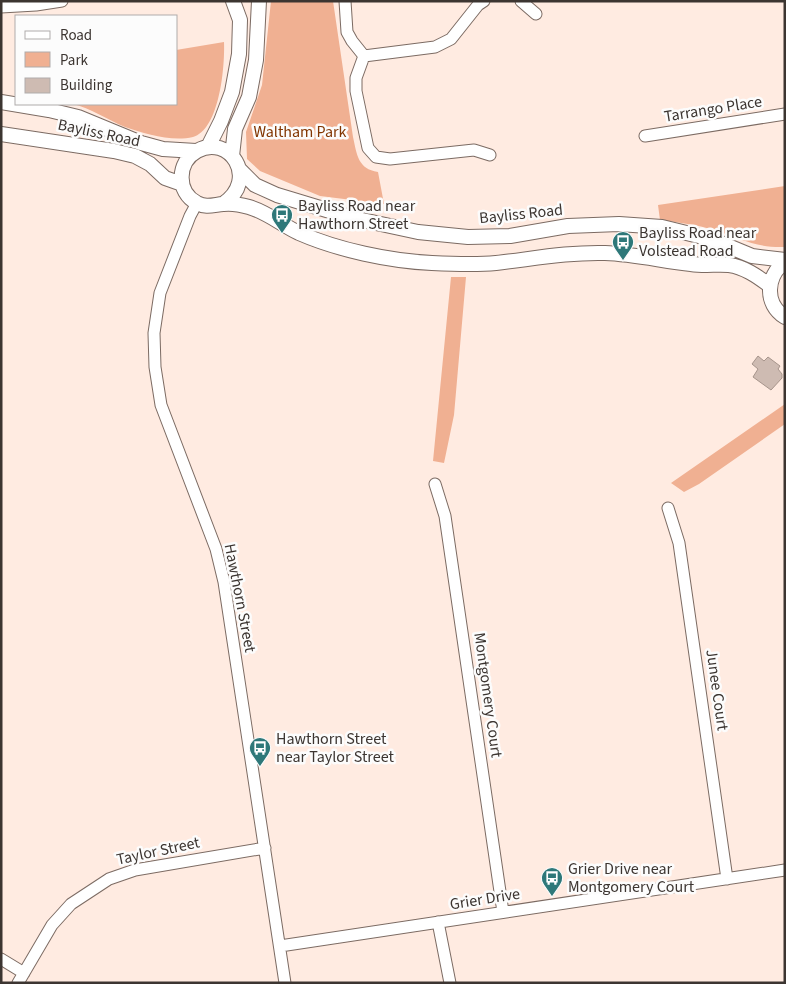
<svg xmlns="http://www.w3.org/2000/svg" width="786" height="984" font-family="'Source Sans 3',sans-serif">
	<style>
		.green { fill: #f0b092 }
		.building { fill: #cebbb2; stroke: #a6948b }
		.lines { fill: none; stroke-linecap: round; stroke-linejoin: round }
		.minor-casing { stroke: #7c6b63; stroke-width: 13 }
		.tertiary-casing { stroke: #7c6b63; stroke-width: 16 }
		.minor { stroke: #fff; stroke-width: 11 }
		.tertiary { stroke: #fff; stroke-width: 14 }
		.labels { text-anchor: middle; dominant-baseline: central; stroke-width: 5; stroke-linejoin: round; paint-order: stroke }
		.street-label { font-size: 16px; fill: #3c3531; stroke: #fcfcfc }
		.park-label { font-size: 16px; fill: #823602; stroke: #fcfcfc }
		.poi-label { font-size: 16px; fill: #3c3531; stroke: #fcfcfc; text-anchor: start }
	</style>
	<rect width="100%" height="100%" fill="#ffebe1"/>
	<path class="green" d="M 271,1 L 333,1 L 353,137 C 357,155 358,169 378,172 L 384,204 L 320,196 L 260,171 L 247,159 L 246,132 L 262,85 Z
		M 224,42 C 225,65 220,129 193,137 C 172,142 145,134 125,127 C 108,120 91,108 72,104 L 176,104 L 176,50 Z
		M 785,186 L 785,247 C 755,248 740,238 714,230 C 697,225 678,222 660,220 L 658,205 Z
		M 451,277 L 466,277 L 454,415 L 444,463 L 433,461 Z
		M 785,404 L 785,424 L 699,484 L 684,492 L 671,483 Z"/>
	<path class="building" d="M 758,356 L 764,361 L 768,357 L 780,366 L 778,369 L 782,374 L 782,378 L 771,390 L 753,377 L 758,369 L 752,364 Z"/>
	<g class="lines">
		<g class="minor-casing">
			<path id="minor" d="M 345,1 L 347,32 L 352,41 L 364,56 L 356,78 L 356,91 L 368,148 L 376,157 L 390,159 L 474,150 L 490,155
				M 521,1 L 536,14
				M 1,7 L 36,5 L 62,1
				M 364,56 L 435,47 L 451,39 L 478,5 L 484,1
				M 645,136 L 785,114
				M 197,203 L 190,216 L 160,293 L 154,333 L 155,367 L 161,405 L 216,549 L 224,582 L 285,983
				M 435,484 L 445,516 L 503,912
				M 668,508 L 679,543 L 727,879
				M 438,922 L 450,983
				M 280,946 L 785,870
				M 1,959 L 24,973
				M 18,983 L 52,925 L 71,904 L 109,879 L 135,870 L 265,848"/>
		</g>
		<g class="tertiary-casing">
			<path id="tertiary" d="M 1,102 L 49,110 L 78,117 L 141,143 L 163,149 L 196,151
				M 1,134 L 114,151 L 135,156 L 150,164 L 165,178 L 182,184
				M 208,147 L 221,121 L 232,92 L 239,54 L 240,20 L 233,1
				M 232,156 L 235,129 L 249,97 L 256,60 L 259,1
				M 240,170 L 255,185 L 277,195 L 353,218 L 418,232 L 468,237 L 510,236 L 568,226 L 619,224 L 662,227 L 711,239 L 752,256 L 785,260
				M 223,204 C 260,179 229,133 197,151 C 177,162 176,192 197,203 C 206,208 213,205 223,204 C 230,203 242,205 249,207 C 267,212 282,225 299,233 C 338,250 389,261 432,263 C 453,264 475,265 496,263 C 532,259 568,252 605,253 C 634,254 663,261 691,264 C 704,266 717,264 729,265 C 744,267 757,276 769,285
				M 785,262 C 766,276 764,304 785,317"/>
		</g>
		<use href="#minor" class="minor"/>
		<use href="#tertiary" class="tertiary"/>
	</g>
	<defs>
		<g id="bus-pin" transform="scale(1.125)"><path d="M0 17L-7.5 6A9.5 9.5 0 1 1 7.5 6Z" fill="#2e7879" stroke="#fcfcfc"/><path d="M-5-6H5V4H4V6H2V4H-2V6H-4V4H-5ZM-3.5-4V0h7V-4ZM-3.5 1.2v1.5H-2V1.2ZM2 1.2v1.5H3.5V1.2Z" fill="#fff"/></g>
	</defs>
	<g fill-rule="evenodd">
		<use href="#bus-pin" x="282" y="215"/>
		<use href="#bus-pin" x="623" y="242"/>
		<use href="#bus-pin" x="260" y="748"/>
		<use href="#bus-pin" x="552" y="878"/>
	</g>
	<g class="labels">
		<g class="street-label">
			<text transform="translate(713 109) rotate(-9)">Tarrango Place</text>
			<text transform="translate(99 133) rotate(12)">Bayliss Road</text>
			<text transform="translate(521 214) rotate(-6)">Bayliss Road</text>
			<text transform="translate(240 598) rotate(79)">Hawthorn Street</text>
			<text transform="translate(717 690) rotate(82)">Junee Court</text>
			<text transform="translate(488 695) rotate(82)">Montgomery Court</text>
			<text transform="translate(158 851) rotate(-12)">Taylor Street</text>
			<text transform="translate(485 899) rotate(-9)">Grier Drive</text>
		</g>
		<g class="park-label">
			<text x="300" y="132">Waltham Park</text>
		</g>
		<g class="poi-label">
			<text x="298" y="206">Bayliss Road near<tspan x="298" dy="18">Hawthorn Street</tspan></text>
			<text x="639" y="233">Bayliss Road near<tspan x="639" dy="18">Volstead Road</tspan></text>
			<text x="276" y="739">Hawthorn Street<tspan x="276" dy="18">near Taylor Street</tspan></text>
			<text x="568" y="869">Grier Drive near<tspan x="568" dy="18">Montgomery Court</tspan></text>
		</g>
	</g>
	<rect width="786" height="984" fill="none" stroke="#3c3531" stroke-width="5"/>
	<rect x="15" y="15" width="162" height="90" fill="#fcfcfc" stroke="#afacab"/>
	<rect x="25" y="31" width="25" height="8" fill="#ffffff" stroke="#afacab"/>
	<text x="60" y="40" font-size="15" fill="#3c3531">Road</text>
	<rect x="25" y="52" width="25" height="15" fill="#f0b092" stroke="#afacab"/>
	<text x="60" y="65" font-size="15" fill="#3c3531">Park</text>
	<rect x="25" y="78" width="25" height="15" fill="#cebbb2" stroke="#afacab"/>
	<text x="60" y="90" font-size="15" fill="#3c3531">Building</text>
</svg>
